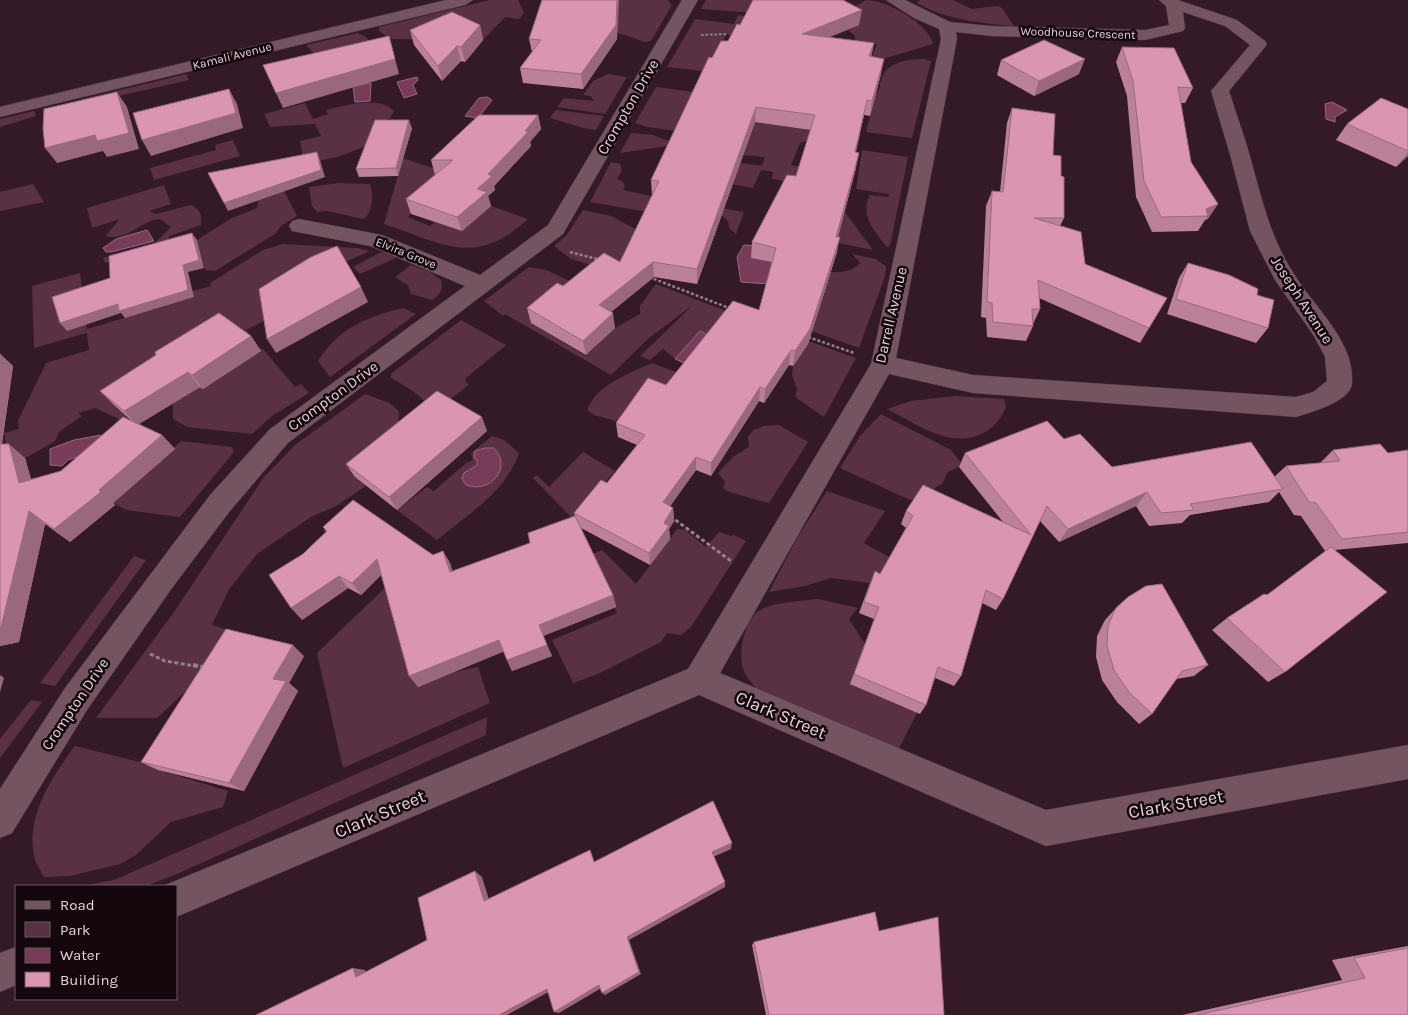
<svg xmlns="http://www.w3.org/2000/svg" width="1408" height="1015" font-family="Karla,sans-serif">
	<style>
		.green { fill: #5a3144 }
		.water { fill: #783c58; stroke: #99697f }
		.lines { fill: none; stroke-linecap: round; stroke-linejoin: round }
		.minor-casing { stroke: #4b3540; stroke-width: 1 }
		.path-far3 { stroke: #957f89; stroke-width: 2; stroke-dasharray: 2.5 2; stroke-linecap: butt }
		.path-far2 { stroke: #957f89; stroke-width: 2.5; stroke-dasharray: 3 2; stroke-linecap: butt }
		.path-far1 { stroke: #957f89; stroke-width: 3; stroke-dasharray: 4 2.5; stroke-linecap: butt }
		.path { stroke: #957f89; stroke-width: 4; stroke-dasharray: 5 3; stroke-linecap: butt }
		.minor { fill: #745461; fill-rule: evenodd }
		.wall { fill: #bb809a }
		.shaded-wall { fill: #99687d }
		.building { fill: #da95b3; stroke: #99687d }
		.labels { text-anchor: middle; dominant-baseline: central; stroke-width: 5; stroke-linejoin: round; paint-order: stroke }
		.far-street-label { font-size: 12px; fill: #e5d2da; stroke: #14080e }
		.street-label { font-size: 15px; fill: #e5d2da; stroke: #14080e }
		.near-street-label { font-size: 18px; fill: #e5d2da; stroke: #14080e }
	</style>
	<rect width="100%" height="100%" fill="#341926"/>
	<path class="green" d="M 490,0 L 518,0 L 524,13 L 519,19 L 505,17 L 483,40 L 390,39 L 379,31 L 379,27 Z
		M 578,0 L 668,0 L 672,5 L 651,41 L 645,42 L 612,31 L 618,1 Z
		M 706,0 L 759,0 L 756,13 L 701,9 Z
		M 866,0 C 887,0 928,23 933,44 L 869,63 L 877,44 L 855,43 L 855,36 L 848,30 L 859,25 L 849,10 Z
		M 920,0 L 953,0 L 972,9 L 997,6 L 1002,8 L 1014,26 C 981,23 946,20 917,3 Z
		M 738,15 L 751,17 L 737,39 L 727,34 L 719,46 L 712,72 L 667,67 L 695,19 L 734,24 Z
		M 358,33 L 366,37 L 373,45 L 314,54 L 306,45 Z
		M 924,59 L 931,61 L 912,138 L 866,132 L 875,95 C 880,91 879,87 881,81 C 885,62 907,59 924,59 Z
		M 186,74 L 189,80 L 88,103 L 79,100 Z
		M 608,74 L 627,77 L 605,114 L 557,107 L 564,98 L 594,101 L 591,96 L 583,95 L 593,81 Z
		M 656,87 L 703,93 L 692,133 L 647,127 L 635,123 Z
		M 742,102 L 808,130 L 829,133 L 800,143 L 791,165 L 802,167 L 796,183 L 772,179 L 773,172 L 761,170 L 753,188 L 727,183 L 733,164 L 739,165 L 741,163 L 762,166 L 765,157 L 743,155 Z
		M 305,103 L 313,119 L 328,114 L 326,110 C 346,106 377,95 394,111 L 390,118 L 376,126 L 372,144 L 337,157 L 304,164 L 300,141 L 321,136 L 315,124 L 270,127 L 264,114 Z
		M 556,110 L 604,116 L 596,130 L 583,128 L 550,118 Z
		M 34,111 L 36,116 L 0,127 L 0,119 Z
		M 631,133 L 653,135 L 669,141 L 668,146 L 620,153 Z
		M 233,140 L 240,156 L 154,180 L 150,168 L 216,150 L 215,145 Z
		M 862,150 L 908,157 L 890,246 L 887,247 C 875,232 859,215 870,195 L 888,197 L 889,194 L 856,189 Z
		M 403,158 L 441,171 L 408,217 L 430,226 L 435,222 L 462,231 L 491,206 L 528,219 C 475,268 444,244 384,224 Z
		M 611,162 L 620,164 L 622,170 L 617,179 L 623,182 L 625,186 L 623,190 L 660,198 L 648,212 L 590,202 Z
		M 338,183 L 370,184 C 374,194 373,213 363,219 L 327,211 L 317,212 L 312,206 L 309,187 Z
		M 33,184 L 44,202 L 0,211 L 0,192 Z
		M 164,185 L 171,204 L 149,211 L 156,214 L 191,205 C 200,210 202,214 201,225 L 169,236 L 169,242 L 153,251 L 105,263 L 103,258 L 155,243 L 171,227 L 160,219 C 139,221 128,242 105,236 L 120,219 L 92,228 L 87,208 Z
		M 284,191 L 297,216 L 281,226 L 275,234 L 215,271 L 205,270 L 197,240 L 232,218 L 257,208 L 258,201 Z
		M 710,206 L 744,212 L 736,234 L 729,228 L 728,221 Z
		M 583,210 L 611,216 L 643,233 L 631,258 L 604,269 L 571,259 L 554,246 L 566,236 Z
		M 845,212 L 873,250 L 838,243 L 788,223 L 839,232 Z
		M 283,244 L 357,248 L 370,251 L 345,262 L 326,289 L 246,330 L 252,337 L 247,341 L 229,328 L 136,427 L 95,408 L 78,413 L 82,416 L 59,432 L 55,441 L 38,451 L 25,458 L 8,457 L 4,433 L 19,429 L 18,421 L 46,363 L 89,350 L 87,333 L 34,348 L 32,286 L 80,273 L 87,329 L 161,307 L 161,300 L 211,286 L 210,283 L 263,250 Z
		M 381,252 L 390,254 L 396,258 L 360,274 L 353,267 Z
		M 852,254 L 875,259 L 886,266 L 885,276 L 859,348 L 783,321 L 831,272 C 842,273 853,271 860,263 Z
		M 411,265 L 430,272 L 441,280 C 443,290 441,294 432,300 L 411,294 L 408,285 L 395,277 Z
		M 529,267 L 546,270 L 574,283 L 531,323 L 586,356 L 615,328 L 640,314 L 640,306 L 656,284 L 734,314 L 715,339 L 700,331 L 675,359 L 663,349 L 650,360 L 640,356 L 693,305 L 649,338 L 611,375 L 505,314 L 503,316 L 484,301 Z
		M 403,308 L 416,314 L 330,377 L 318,361 C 339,328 366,317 403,308 Z
		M 461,320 L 506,345 L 465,379 L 468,385 L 466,387 L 443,405 L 428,404 L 414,392 L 390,377 L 392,373 Z
		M 797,337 L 856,358 L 824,417 L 795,397 L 797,390 L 792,375 Z
		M 257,348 L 263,349 L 295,387 L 301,384 L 309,393 L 272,416 L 252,434 L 187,427 L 173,419 L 173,403 L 200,387 L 203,389 L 232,370 Z
		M 652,363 L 716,387 L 624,415 L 616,421 L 594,415 L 587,410 C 596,385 630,373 652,363 Z
		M 365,394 L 389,403 L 399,411 L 397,443 L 355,477 L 366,486 L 336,506 L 311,517 L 257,554 L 230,588 L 212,625 L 252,637 L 209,689 L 185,692 L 157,718 L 96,718 L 174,612 L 264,477 L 295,445 Z
		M 955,396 L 1004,399 L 1006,407 C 1001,419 993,429 981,434 C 949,449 915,423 887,409 L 911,401 Z
		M 881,414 L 951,450 L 963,465 L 948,472 L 942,484 L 917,498 L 910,500 L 840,468 L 860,436 Z
		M 779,425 L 808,442 L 769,503 L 729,492 L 723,488 L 725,482 L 718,473 L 733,457 L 749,447 L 748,437 L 753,430 L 764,426 Z
		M 492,436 L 504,440 L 519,453 C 506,492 467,515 437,540 L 397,510 L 427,487 L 434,491 L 466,463 L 473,460 L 471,453 Z
		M 181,441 L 232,447 L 234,452 L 180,517 L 126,510 L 113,503 Z
		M 583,452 L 615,471 L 573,519 L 533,478 L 537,475 L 549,487 Z
		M 827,491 L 885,511 L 864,543 L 891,558 L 882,575 L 870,583 L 831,578 L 805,586 L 769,592 L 797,538 Z
		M 677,529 L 685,530 L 706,547 L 719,532 L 731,536 L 734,535 L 746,541 L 691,627 L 681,635 L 667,633 L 661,642 L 598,674 L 573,683 L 552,640 L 617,613 L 591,555 L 602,550 L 636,584 Z
		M 134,556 L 146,560 L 55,686 L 40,683 Z
		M 389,584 L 418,686 L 455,672 L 478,667 L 490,703 L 343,768 L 317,653 Z
		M 818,599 L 858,608 L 849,619 L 865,644 L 917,713 L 897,752 L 759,692 C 755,686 748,680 745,673 C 737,658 743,626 755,614 C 766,602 802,601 818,599 Z
		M 31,700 L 42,702 L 0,758 L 0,739 Z
		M 487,717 L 486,735 L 179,873 L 146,886 L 80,886 L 114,880 Z
		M 75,746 L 160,767 L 159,770 L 228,791 L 223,807 L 171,822 L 136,855 L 120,864 L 70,876 L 44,877 C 41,871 35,863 34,856 C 26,815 52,777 75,746 Z"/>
	<path class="water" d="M 417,77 L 418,80 L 413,85 L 417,94 L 404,98 L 397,82 Z
		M 371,83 L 370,101 L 355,102 L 353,86 Z
		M 487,97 L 492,100 L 478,118 L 465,116 L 479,98 Z
		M 1332,102 L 1347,110 L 1335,117 L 1335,122 L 1326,119 L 1325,104 Z
		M 147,230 L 154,241 L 111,252 L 106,252 L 103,248 L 116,239 Z
		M 744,245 L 777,247 L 769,284 L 741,282 L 737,257 Z
		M 700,331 L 715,339 L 695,368 L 675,359 Z
		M 101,435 L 103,447 L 68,460 L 62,466 L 50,465 L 50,449 L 74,440 Z
		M 485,448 L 494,448 C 513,468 490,494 466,485 L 462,479 L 464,473 L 477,465 L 477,460 L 474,458 L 475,451 Z"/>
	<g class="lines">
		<g class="minor-casing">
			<path id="minor" d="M 446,0 L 473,0 L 465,5 L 0,117 L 0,107 Z
				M 682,0 L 698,0 L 563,234 L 288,443 L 230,511 L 172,588 L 87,710 L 12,833 L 0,838 L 0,789 L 65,688 L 210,495 L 270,429 L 465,286 L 370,246 L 292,231 L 289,226 L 292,221 L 299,219 L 382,235 L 480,275 L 548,225 Z
				M 886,0 L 905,0 L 950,22 L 991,26 L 1145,30 L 1169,25 L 1166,6 L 1159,0 L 1178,0 L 1237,20 L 1265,41 L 1267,44 L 1265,47 L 1229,91 C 1236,114 1245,137 1251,160 C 1263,203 1271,240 1296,277 C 1316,309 1355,342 1352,383 C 1351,402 1311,412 1296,417 L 973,393 L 889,374 L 720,673 L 1046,810 L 1408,745 L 1408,779 L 1046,846 L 699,695 L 176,917 L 176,886 L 163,886 L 688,669 L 871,364 L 941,39 L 939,29 L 914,18 ZM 1183,12 L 1225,26 L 1250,45 L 1211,91 L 1231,158 L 1250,231 L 1275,280 L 1314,336 L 1325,357 L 1327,381 L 1313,392 L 1296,397 L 973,375 L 896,358 L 957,39 L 956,32 L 991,36 L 1145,40 L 1183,31 L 1185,28 Z
				M 16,947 L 16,985 L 0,992 L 0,953 Z"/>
		</g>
		<path class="path-far3" d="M 701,35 L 727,34"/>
		<path class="path-far2" d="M 570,252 L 601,260
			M 649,277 L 729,308
			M 808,337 L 854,353"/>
		<path class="path-far1" d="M 670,516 L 731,561
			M 150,654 L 165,661 L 201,667"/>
		<path class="path" d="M 193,665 L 204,667"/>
		<use href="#minor" class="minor"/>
	</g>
	<path class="wall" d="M 480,25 L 483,40 L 465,62 L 461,61 L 442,81 L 414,45 L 410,30 Z
		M 740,25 L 859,25 L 829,37 L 874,43 L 871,57 L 881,74 L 870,116 L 864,115 L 856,152 L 856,168 L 838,237 L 837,252 L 808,344 L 793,366 L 789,365 L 764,403 L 759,401 L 711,476 L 696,470 L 670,506 L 673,508 L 674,521 L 669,529 L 670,539 L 650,565 L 581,528 L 613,595 L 616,607 L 543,636 L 552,656 L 512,671 L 507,660 L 504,651 L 418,687 L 381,575 L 361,595 L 348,588 L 302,620 L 303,554 L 326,532 L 323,527 L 433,555 L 443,551 L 450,563 L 452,571 L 530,543 L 575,516 L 574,513 L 607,483 L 637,445 L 618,437 L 616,423 L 666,385 L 759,310 L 772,262 L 751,258 L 752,242 L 796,176 L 811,130 L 755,122 L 697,284 L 654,277 L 611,312 L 615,328 L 586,355 L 531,323 L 527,308 L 563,286 L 620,262 L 652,195 L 651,180 L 712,58 L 728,41 Z
		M 529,39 L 617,39 L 583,89 L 523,83 L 520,68 L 532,52 Z
		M 1122,47 L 1193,88 L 1185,103 L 1181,103 L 1191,162 L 1208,219 L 1205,220 L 1198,231 L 1152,232 L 1136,197 L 1127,96 L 1116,62 Z
		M 1001,60 L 1079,74 L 1034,96 L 997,75 Z
		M 1012,108 L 1053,155 L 1061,176 L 1064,218 L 1060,226 L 1085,264 L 1167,298 L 1140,343 L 1039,298 L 1040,309 L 1033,324 L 1033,326 L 1026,341 L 987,337 L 986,318 L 981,317 L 986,206 L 992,191 L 1000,192 L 1007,123 Z
		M 1408,109 L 1408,156 L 1396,167 L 1336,140 L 1347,124 Z
		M 538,115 L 541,129 L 530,142 L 531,146 L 494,186 L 495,190 L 488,196 L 491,206 L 462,231 L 411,214 L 406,199 L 435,175 L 431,160 Z
		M 412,128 L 398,176 L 359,177 L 356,169 Z
		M 1188,263 L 1257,295 L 1268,328 L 1256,343 L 1167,314 L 1179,278 Z
		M 251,336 L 261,351 L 203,389 L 200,387 L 139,424 L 162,435 L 175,449 L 113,503 L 115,505 L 70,542 L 45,524 L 19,642 L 0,646 L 0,354 L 13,366 L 2,444 L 25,458 L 31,479 L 61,471 L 132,421 L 114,405 L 100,391 Z
		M 487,431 L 397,510 L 355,477 L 346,464 Z
		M 1064,439 L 1112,467 L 1274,477 L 1286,466 L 1320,463 L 1333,450 L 1388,453 L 1408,450 L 1408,543 L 1335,550 L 1285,672 L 1268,682 L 1212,630 L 1227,618 L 1267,595 L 1325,551 L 1301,516 L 1294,515 L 1279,492 L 1269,502 L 1190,515 L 1182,523 L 1149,526 L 1136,506 L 1059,542 L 1040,521 L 1003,599 L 996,610 L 982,603 L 961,676 L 954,686 L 935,678 L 926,705 L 920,714 L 850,684 L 874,619 L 859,613 L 870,583 L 880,574 L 906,528 L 901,524 L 906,511 L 1003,522 L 959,467 L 965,453 Z
		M 1116,608 L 1208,665 L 1194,676 L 1176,679 L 1152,714 L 1139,724 L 1117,702 L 1102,680 L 1096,657 L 1097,636 L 1105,620 Z
		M 304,656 L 289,683 L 298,691 L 244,791 L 158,770 L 141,762 Z
		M 879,931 L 944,1015 L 766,1015 L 752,945 L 754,942 Z
		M 1408,946 L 1408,1015 L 1182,1015 L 1342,980 L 1332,960 Z"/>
	<path class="shaded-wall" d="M 617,0 L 619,0 L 617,39 L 583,89 L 581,74 Z
		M 862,10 L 859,25 L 801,49 L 802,34 Z
		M 480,25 L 483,40 L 465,62 L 461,47 Z
		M 389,36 L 399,74 L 283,108 L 276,93 Z
		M 874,43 L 871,58 L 869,56 Z
		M 457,46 L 461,61 L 442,81 L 438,66 Z
		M 884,59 L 881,74 L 870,116 L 872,101 Z
		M 1085,59 L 1079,74 L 1034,96 L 1039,81 Z
		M 229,89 L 237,104 L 243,128 L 151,156 L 142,140 Z
		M 117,92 L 127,107 L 139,149 L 107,157 L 103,151 L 57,163 L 45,148 Z
		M 867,100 L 864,115 L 852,167 L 855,152 Z
		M 756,107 L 755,122 L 697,284 L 697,269 Z
		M 538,115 L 541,129 L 530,142 L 531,146 L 494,186 L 495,190 L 488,196 L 491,206 L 462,231 L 457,217 L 488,174 Z
		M 409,120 L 412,128 L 398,176 L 396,168 Z
		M 317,152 L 320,160 L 325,177 L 228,211 L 224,203 Z
		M 1408,152 L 1408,156 L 1396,167 Z
		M 859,153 L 856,168 L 834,252 L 836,237 Z
		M 1218,204 L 1208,219 L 1205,220 L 1208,216 L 1206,209 Z
		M 192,233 L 197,240 L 204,268 L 188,272 L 194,297 L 125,318 L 121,313 L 67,331 L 60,323 L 118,304 L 183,265 Z
		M 840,237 L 837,252 L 808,344 L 793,366 L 795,351 Z
		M 653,262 L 654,277 L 601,320 L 599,305 Z
		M 361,287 L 368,302 L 276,353 L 267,339 Z
		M 613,313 L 615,328 L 586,355 L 583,341 Z
		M 251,336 L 261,351 L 203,389 L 192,375 Z
		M 791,350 L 789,365 L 764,403 L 765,389 Z
		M 0,354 L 13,366 L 0,457 Z
		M 188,372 L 200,387 L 137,425 L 124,411 Z
		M 760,387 L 759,401 L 711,476 L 711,463 Z
		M 482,417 L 487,431 L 397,510 L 389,497 Z
		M 162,435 L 175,449 L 113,503 L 115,505 L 70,542 L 54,529 Z
		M 9,444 L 25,458 L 35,496 L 19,483 Z
		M 696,457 L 696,470 L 664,515 L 663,502 Z
		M 1147,492 L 1136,506 L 1059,542 L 1068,529 Z
		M 673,508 L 674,521 L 669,529 L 670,539 L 650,565 L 649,553 L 664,523 Z
		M 29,511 L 45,524 L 19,642 L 0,646 L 0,631 Z
		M 443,551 L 450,563 L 457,584 L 450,572 Z
		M 377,559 L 385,571 L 361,595 L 352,583 Z
		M 339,576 L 348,588 L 302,620 L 291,608 Z
		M 613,595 L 616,607 L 543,636 L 539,625 Z
		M 499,640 L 505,651 L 418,687 L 409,676 Z
		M 293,645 L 304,656 L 289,683 L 298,691 L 244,791 L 229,783 L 273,679 Z
		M 547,645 L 552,656 L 512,671 L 507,660 Z
		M 0,675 L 4,678 L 0,692 Z
		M 732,843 L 731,849 L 711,858 L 712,852 Z
		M 475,871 L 482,877 L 491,906 L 484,901 Z
		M 725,882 L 725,887 L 629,940 L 641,974 L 605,995 L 602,993 L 627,937 Z
		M 353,968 L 365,970 L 368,979 L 356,977 Z
		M 599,985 L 603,987 L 559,1013 L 554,1012 Z
		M 547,989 L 552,990 L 507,1015 L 499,1015 Z"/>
	<path class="building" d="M 542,0 L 617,0 L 616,25 L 581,74 L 520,68 L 541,40 L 529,39 Z
		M 753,0 L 843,0 L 862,10 L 802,34 L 874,43 L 869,56 L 884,59 L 872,101 L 867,100 L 855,152 L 859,153 L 836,237 L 840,237 L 810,329 L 795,351 L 791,350 L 765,389 L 760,387 L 711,463 L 696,457 L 663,502 L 673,508 L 664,523 L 669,526 L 649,553 L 574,513 L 601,480 L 607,483 L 645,435 L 616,423 L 648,378 L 666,385 L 733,301 L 759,310 L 776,248 L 752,242 L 787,175 L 796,176 L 815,115 L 756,107 L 697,269 L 653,262 L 599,305 L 613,313 L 583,341 L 527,308 L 557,283 L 563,286 L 604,253 L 620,262 L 659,181 L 651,180 L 709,57 L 712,58 L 721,41 L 728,41 L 737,24 L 740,25 Z
		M 452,12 L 480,25 L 461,47 L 457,46 L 438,66 L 410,30 Z
		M 389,36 L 395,59 L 276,93 L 263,65 Z
		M 1044,40 L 1085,59 L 1039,81 L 1001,60 Z
		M 1122,47 L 1174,48 L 1193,88 L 1178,87 L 1191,162 L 1218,204 L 1206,209 L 1208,216 L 1161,217 L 1144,181 L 1133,81 Z
		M 229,89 L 236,113 L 142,140 L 133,113 Z
		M 117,92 L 129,133 L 97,141 L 95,135 L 45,148 L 43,129 L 44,109 Z
		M 1381,98 L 1408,109 L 1408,151 L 1347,124 Z
		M 1012,108 L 1055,114 L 1053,155 L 1061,156 L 1061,176 L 1064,177 L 1064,218 L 1034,218 L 1081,232 L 1085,264 L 1167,298 L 1149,328 L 1038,280 L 1040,309 L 1032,309 L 1033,326 L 993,322 L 992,303 L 987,302 L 992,191 L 1003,192 Z
		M 479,115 L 538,115 L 525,131 L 528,132 L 488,174 L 492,176 L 477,189 L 487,192 L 457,217 L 406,199 L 453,160 L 431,160 Z
		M 375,120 L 409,120 L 396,168 L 356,169 Z
		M 317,152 L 321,170 L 224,203 L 208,173 Z
		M 192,233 L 199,260 L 183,265 L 188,290 L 119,311 L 118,304 L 60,323 L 52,297 L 110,278 L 109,256 Z
		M 337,246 L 361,287 L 267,339 L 259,289 L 311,257 Z
		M 1188,263 L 1229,275 L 1258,289 L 1257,295 L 1274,300 L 1268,328 L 1176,299 Z
		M 219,313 L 251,336 L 192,375 L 188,372 L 124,411 L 100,391 L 156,355 L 155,352 Z
		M 437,391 L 482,417 L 389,497 L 346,464 Z
		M 123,417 L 162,435 L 99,490 L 101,492 L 54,529 L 29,511 L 0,631 L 0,444 L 9,444 L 19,483 L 61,471 Z
		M 1047,421 L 1064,439 L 1080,434 L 1112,467 L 1251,442 L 1283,489 L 1190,504 L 1194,510 L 1161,513 L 1147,492 L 1068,529 L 1047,506 L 1003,599 L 986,590 L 961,676 L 938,667 L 926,705 L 854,674 L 879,607 L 864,602 L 875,571 L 880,574 L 913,516 L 906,511 L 923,485 L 1031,535 L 965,453 Z
		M 1380,444 L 1388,453 L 1408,450 L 1408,532 L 1342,539 L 1316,503 L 1309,502 L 1286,466 L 1340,461 L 1333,450 Z
		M 353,500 L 433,555 L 443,551 L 450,572 L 530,543 L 528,533 L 575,516 L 613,595 L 539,625 L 547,645 L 507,660 L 499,640 L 409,676 L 377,559 L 352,583 L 339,576 L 291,608 L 269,575 L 303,554 L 327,531 L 323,527 Z
		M 1331,547 L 1387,592 L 1285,672 L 1227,618 L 1264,594 L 1267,595 Z
		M 1162,584 L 1208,665 L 1182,671 L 1152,714 L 1129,692 L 1114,670 L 1107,646 L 1108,625 L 1116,608 L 1128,597 L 1146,586 Z
		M 226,629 L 293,645 L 273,679 L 286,681 L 229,783 L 141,762 Z
		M 713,801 L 732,843 L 712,852 L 725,882 L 627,937 L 639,972 L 602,993 L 599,985 L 554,1012 L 547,989 L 499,1015 L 256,1015 L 353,968 L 356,977 L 427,940 L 418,898 L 475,871 L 484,901 L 590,850 L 594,862 Z
		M 875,912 L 879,931 L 938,917 L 944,1015 L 769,1015 L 754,942 Z
		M 1408,948 L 1408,1015 L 1197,1015 L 1365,978 L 1354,958 Z"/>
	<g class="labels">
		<g class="far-street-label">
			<text transform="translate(1078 33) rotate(2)">Woodhouse Crescent</text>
			<text transform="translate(232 56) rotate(-14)">Kamali Avenue</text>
			<text transform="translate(406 253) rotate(22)">Elvira Grove</text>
		</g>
		<g class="street-label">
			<text transform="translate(628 107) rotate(-60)">Crompton Drive</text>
			<text transform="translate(1302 300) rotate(57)">Joseph Avenue</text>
			<text transform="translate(891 315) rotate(-77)">Darrell Avenue</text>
			<text transform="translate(333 396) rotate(-36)">Crompton Drive</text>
			<text transform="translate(75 704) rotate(-56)">Crompton Drive</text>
		</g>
		<g class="near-street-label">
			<text transform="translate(781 715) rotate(23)">Clark Street</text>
			<text transform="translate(1176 804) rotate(-10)">Clark Street</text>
			<text transform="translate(380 814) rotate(-23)">Clark Street</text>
		</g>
	</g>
	<rect x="15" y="885" width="162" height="115" fill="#14080e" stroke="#685960"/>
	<rect x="25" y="901" width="25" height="8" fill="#745461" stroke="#685960"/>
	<text x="60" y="910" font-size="15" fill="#e5d2da">Road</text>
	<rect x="25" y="922" width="25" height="15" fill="#5a3144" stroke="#685960"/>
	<text x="60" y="935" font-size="15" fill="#e5d2da">Park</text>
	<rect x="25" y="948" width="25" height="15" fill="#783c58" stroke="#685960"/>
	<text x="60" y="960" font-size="15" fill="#e5d2da">Water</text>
	<rect x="25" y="972" width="25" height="15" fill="#da95b3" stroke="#685960"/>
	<text x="60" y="985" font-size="15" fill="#e5d2da">Building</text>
</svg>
